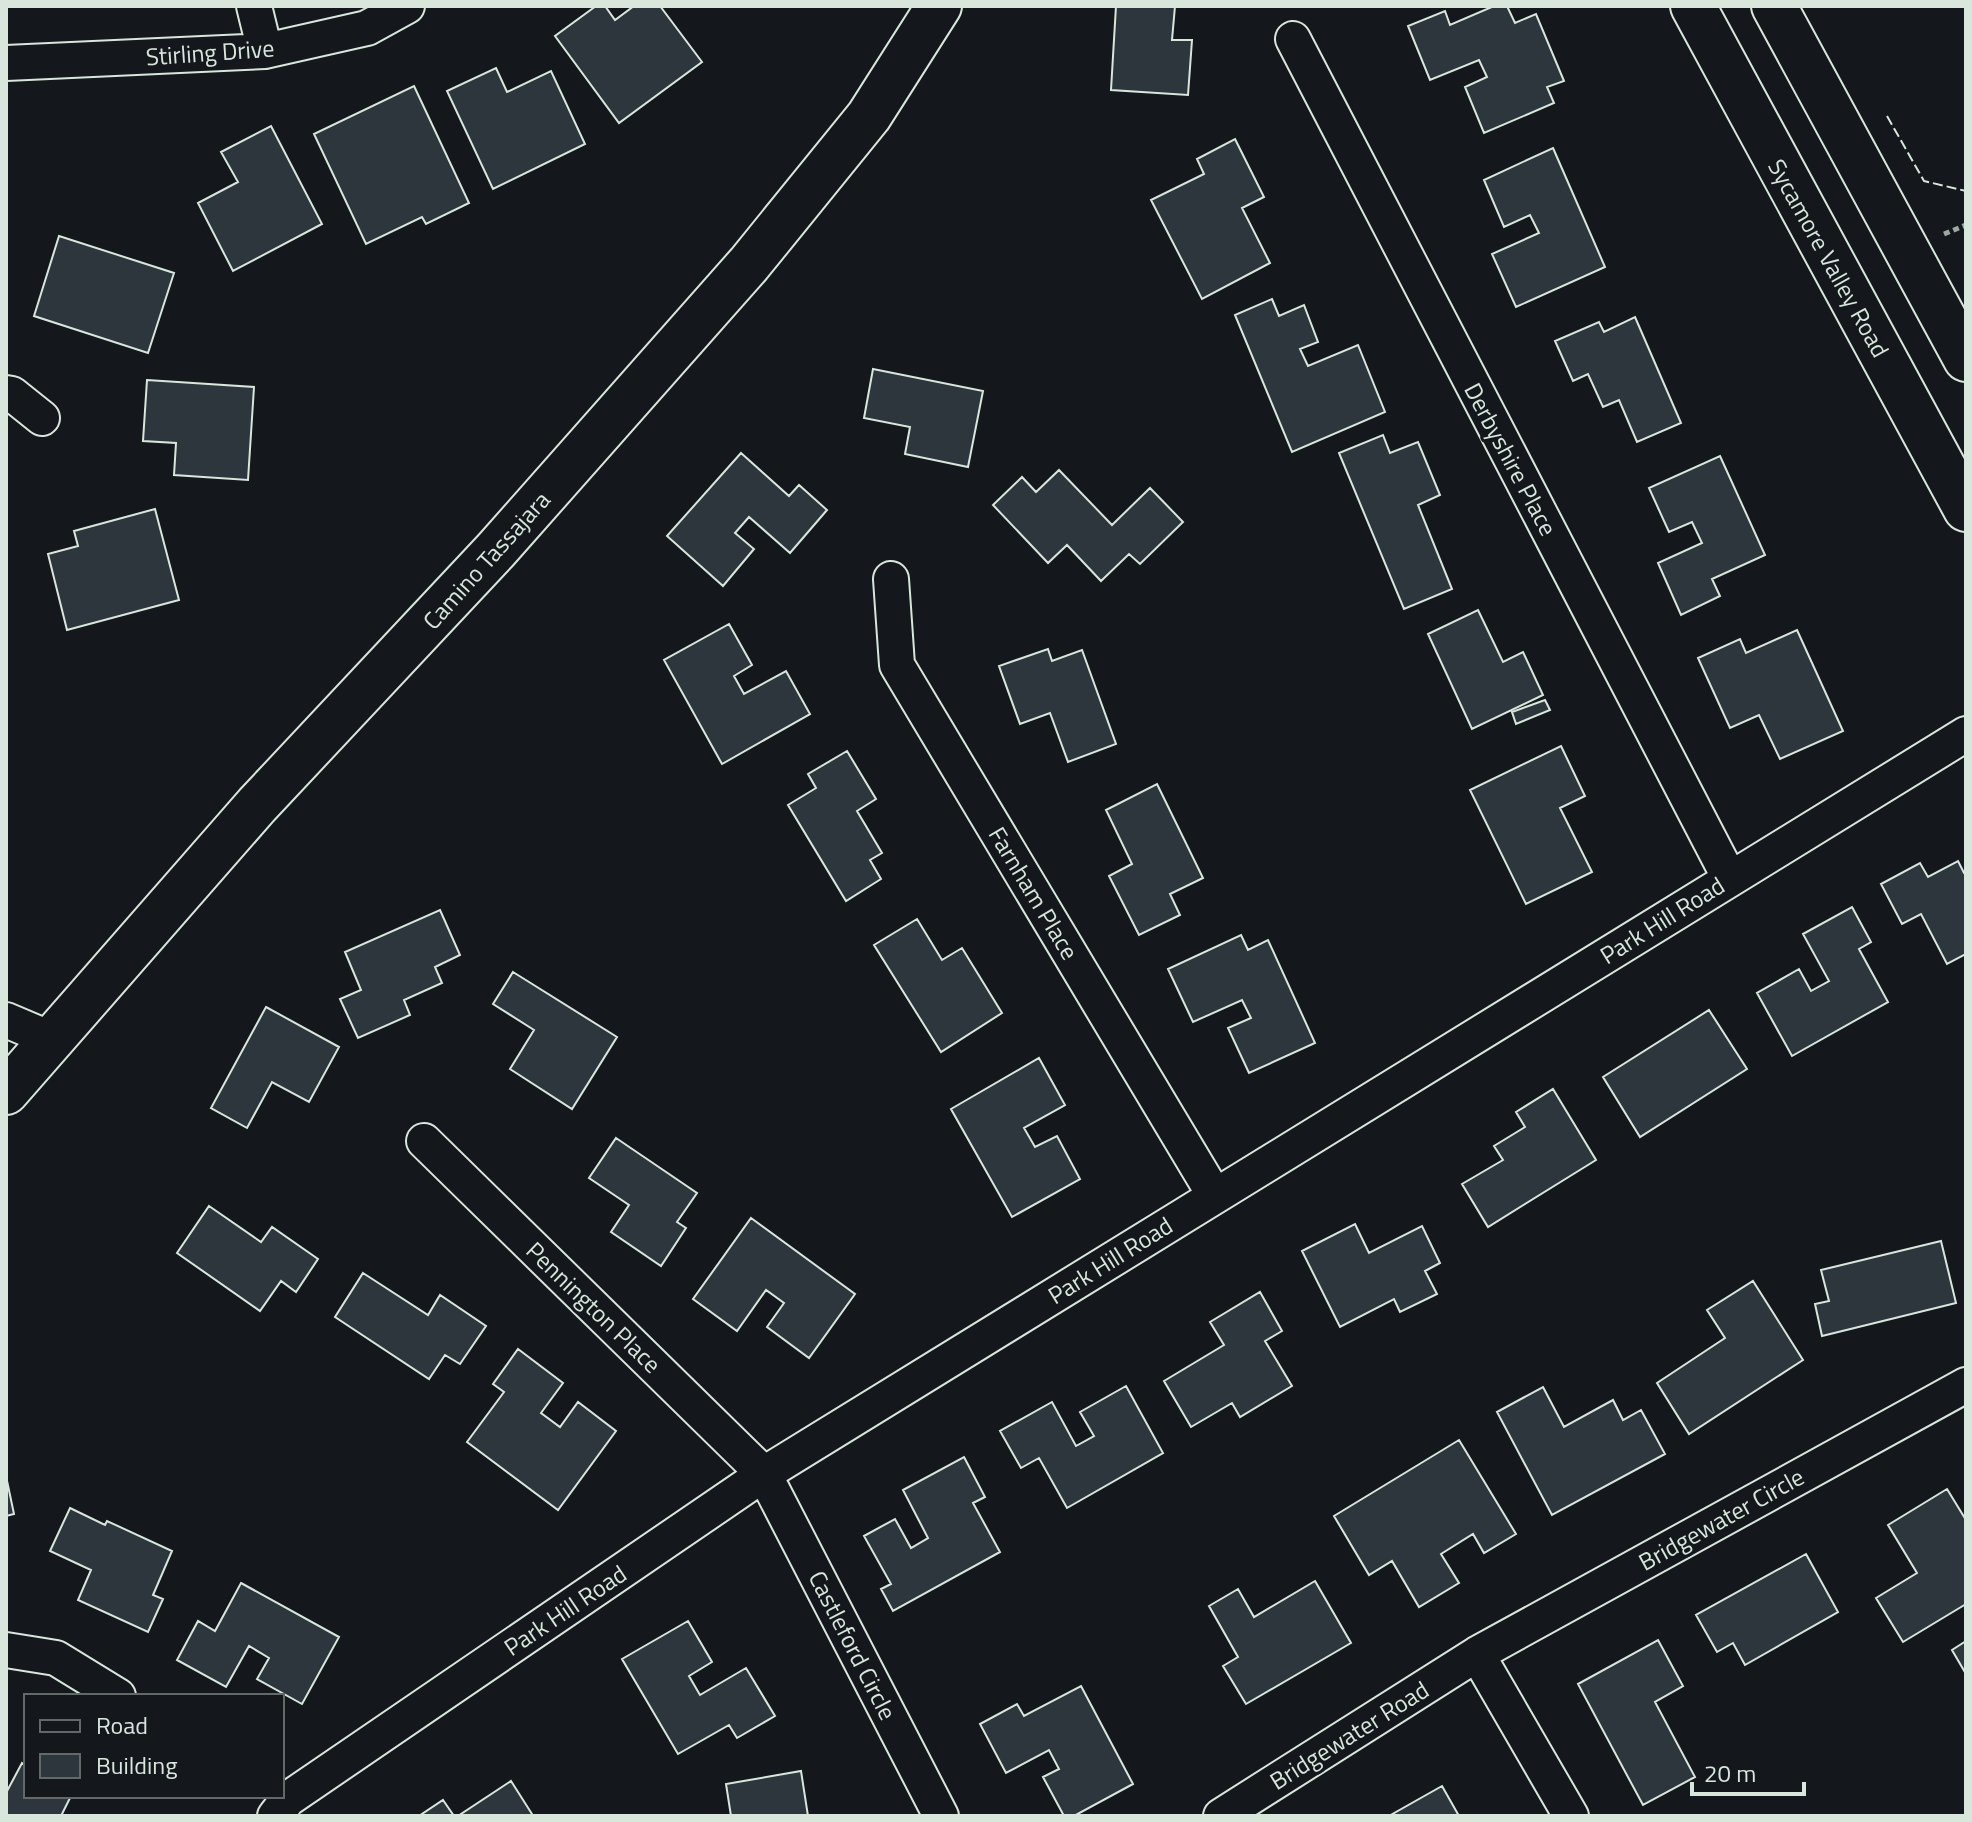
<svg xmlns="http://www.w3.org/2000/svg" width="1972" height="1822" font-family="'Titillium Web',sans-serif">
	<style>
		.building { fill: #2c363c; stroke: #d8e6dc; stroke-width: 2 }
		.lines { fill: none; stroke-linecap: round; stroke-linejoin: round }
		.street-casing { stroke: #d8e6dc; stroke-width: 38 }
		.secondary-casing { stroke: #d8e6dc; stroke-width: 48 }
		.path { stroke: #9da8a2; stroke-width: 5; stroke-dasharray: 6 4; stroke-linecap: butt }
		.street { stroke: #14181c; stroke-width: 34 }
		.secondary { stroke: #14181c; stroke-width: 44 }
		.fence { stroke: #d8e6dc; stroke-width: 2; stroke-dasharray: 10 4; stroke-linecap: butt }
		.labels { text-anchor: middle; dominant-baseline: central; stroke-width: 6; stroke-linejoin: round; paint-order: stroke }
		.street-label { font-size: 24px; fill: #d8e6dc; stroke: #14181c }
	</style>
	<rect width="100%" height="100%" fill="#14181c"/>
	<path class="building" d="M 596,6 L 605,6 L 615,20 L 634,6 L 660,6 L 702,62 L 619,123 L 555,36 Z
		M 1116,6 L 1175,6 L 1172,40 L 1192,40 L 1188,95 L 1111,90 Z
		M 1494,6 L 1507,6 L 1515,23 L 1536,14 L 1564,81 L 1547,87 L 1554,103 L 1484,133 L 1465,87 L 1487,77 L 1479,60 L 1430,80 L 1408,26 L 1445,11 L 1450,25 Z
		M 496,68 L 507,92 L 551,71 L 585,144 L 493,189 L 447,91 Z
		M 414,86 L 469,203 L 426,224 L 422,217 L 366,244 L 314,134 Z
		M 271,126 L 322,224 L 233,271 L 198,203 L 238,182 L 221,152 Z
		M 1235,139 L 1264,197 L 1242,208 L 1270,263 L 1202,299 L 1151,200 L 1204,174 L 1197,159 Z
		M 1553,148 L 1605,267 L 1516,307 L 1492,254 L 1539,233 L 1530,215 L 1504,227 L 1484,180 Z
		M 59,236 L 174,273 L 148,353 L 34,316 Z
		M 1272,299 L 1279,316 L 1304,305 L 1318,342 L 1300,349 L 1308,366 L 1358,345 L 1385,412 L 1292,452 L 1235,315 Z
		M 1635,317 L 1681,423 L 1637,442 L 1619,400 L 1603,407 L 1588,374 L 1573,381 L 1555,341 L 1599,322 L 1604,332 Z
		M 873,369 L 983,391 L 968,467 L 905,454 L 910,427 L 864,418 Z
		M 147,380 L 254,387 L 248,480 L 174,475 L 176,443 L 143,441 Z
		M 1383,435 L 1390,453 L 1418,442 L 1440,495 L 1418,505 L 1452,589 L 1404,609 L 1339,453 Z
		M 741,453 L 789,496 L 799,485 L 827,510 L 790,553 L 749,517 L 735,533 L 754,549 L 723,586 L 667,536 Z
		M 1720,456 L 1765,555 L 1712,579 L 1720,596 L 1681,615 L 1658,563 L 1702,543 L 1692,522 L 1669,532 L 1649,488 Z
		M 1059,470 L 1112,525 L 1150,488 L 1183,522 L 1140,564 L 1129,554 L 1101,581 L 1067,545 L 1048,563 L 993,505 L 1022,477 L 1036,492 Z
		M 155,509 L 179,600 L 67,630 L 48,554 L 78,546 L 74,531 Z
		M 1478,610 L 1503,662 L 1523,652 L 1543,695 L 1472,729 L 1428,634 Z
		M 729,624 L 752,665 L 734,676 L 744,694 L 786,671 L 810,714 L 722,764 L 664,660 Z
		M 1797,630 L 1843,731 L 1780,759 L 1759,715 L 1730,728 L 1698,658 L 1740,639 L 1746,653 Z
		M 1048,649 L 1052,661 L 1082,650 L 1116,744 L 1068,762 L 1050,713 L 1020,724 L 999,666 Z
		M 1545,700 L 1550,710 L 1516,724 L 1512,712 Z
		M 1561,746 L 1585,796 L 1560,808 L 1592,872 L 1526,904 L 1470,790 Z
		M 847,751 L 876,799 L 857,811 L 882,853 L 870,860 L 881,879 L 846,901 L 788,805 L 816,788 L 808,774 Z
		M 1157,784 L 1203,878 L 1170,894 L 1180,915 L 1139,935 L 1109,876 L 1132,864 L 1106,810 Z
		M 1958,861 L 1964,873 L 1966,872 L 1966,954 L 1947,964 L 1921,914 L 1902,924 L 1881,884 L 1920,863 L 1928,877 Z
		M 1852,907 L 1871,942 L 1859,949 L 1888,1002 L 1792,1056 L 1757,993 L 1799,969 L 1811,991 L 1829,981 L 1803,934 Z
		M 440,910 L 460,955 L 435,967 L 442,983 L 404,1000 L 410,1015 L 358,1038 L 340,999 L 361,990 L 345,952 Z
		M 917,919 L 942,960 L 962,948 L 1002,1013 L 941,1052 L 874,945 Z
		M 1241,935 L 1248,950 L 1268,940 L 1315,1043 L 1249,1073 L 1228,1028 L 1251,1018 L 1242,1000 L 1193,1022 L 1168,969 Z
		M 513,972 L 617,1037 L 572,1109 L 510,1069 L 534,1030 L 493,1004 Z
		M 266,1007 L 339,1047 L 309,1102 L 272,1082 L 247,1128 L 211,1108 Z
		M 1709,1010 L 1747,1069 L 1640,1137 L 1603,1077 Z
		M 1039,1058 L 1065,1105 L 1024,1128 L 1035,1147 L 1057,1136 L 1080,1179 L 1012,1217 L 951,1109 Z
		M 1553,1089 L 1596,1160 L 1488,1227 L 1462,1184 L 1503,1160 L 1494,1146 L 1525,1127 L 1516,1112 Z
		M 616,1138 L 697,1193 L 677,1222 L 686,1228 L 661,1266 L 611,1232 L 629,1205 L 589,1178 Z
		M 209,1206 L 261,1242 L 272,1227 L 318,1259 L 296,1292 L 281,1281 L 260,1311 L 177,1253 Z
		M 751,1218 L 855,1294 L 809,1358 L 767,1327 L 784,1303 L 766,1290 L 737,1331 L 693,1299 Z
		M 1355,1224 L 1369,1253 L 1422,1226 L 1440,1263 L 1425,1271 L 1437,1294 L 1400,1312 L 1394,1299 L 1340,1327 L 1302,1251 Z
		M 1941,1241 L 1956,1303 L 1822,1336 L 1815,1304 L 1829,1301 L 1821,1270 Z
		M 363,1273 L 428,1315 L 440,1295 L 486,1326 L 460,1364 L 445,1355 L 429,1379 L 335,1317 Z
		M 1753,1281 L 1803,1360 L 1689,1434 L 1657,1383 L 1725,1338 L 1707,1310 Z
		M 1260,1292 L 1282,1331 L 1265,1341 L 1292,1386 L 1240,1417 L 1232,1403 L 1191,1427 L 1164,1381 L 1224,1345 L 1210,1322 Z
		M 518,1349 L 563,1383 L 541,1413 L 560,1427 L 578,1402 L 616,1431 L 558,1510 L 467,1442 L 504,1392 L 493,1384 Z
		M 1126,1386 L 1163,1453 L 1067,1508 L 1039,1458 L 1021,1468 L 1000,1431 L 1052,1402 L 1076,1446 L 1094,1436 L 1080,1412 Z
		M 1543,1387 L 1564,1427 L 1613,1400 L 1623,1420 L 1641,1410 L 1665,1454 L 1552,1515 L 1497,1412 Z
		M 1459,1440 L 1516,1534 L 1484,1553 L 1473,1534 L 1441,1554 L 1459,1583 L 1419,1607 L 1392,1561 L 1369,1575 L 1334,1516 Z
		M 964,1457 L 985,1497 L 973,1503 L 1000,1552 L 893,1611 L 881,1589 L 891,1584 L 864,1536 L 895,1519 L 911,1548 L 928,1538 L 903,1490 Z
		M 6,1476 L 14,1514 L 6,1516 Z
		M 1947,1489 L 1966,1520 L 1966,1604 L 1903,1642 L 1876,1598 L 1917,1573 L 1888,1525 Z
		M 70,1508 L 105,1525 L 107,1521 L 172,1551 L 153,1595 L 163,1599 L 148,1632 L 78,1600 L 91,1570 L 50,1551 Z
		M 1806,1554 L 1838,1612 L 1745,1665 L 1733,1643 L 1717,1652 L 1696,1615 Z
		M 1315,1581 L 1351,1643 L 1246,1704 L 1223,1666 L 1238,1657 L 1209,1606 L 1238,1589 L 1254,1617 Z
		M 241,1583 L 339,1637 L 302,1704 L 257,1679 L 269,1658 L 249,1646 L 226,1687 L 177,1660 L 198,1621 L 215,1631 Z
		M 688,1621 L 712,1662 L 689,1676 L 700,1695 L 746,1668 L 775,1716 L 737,1738 L 729,1725 L 678,1754 L 622,1659 Z
		M 1658,1640 L 1683,1686 L 1655,1702 L 1695,1777 L 1643,1805 L 1578,1684 Z
		M 1966,1641 L 1966,1674 L 1952,1650 Z
		M 1081,1686 L 1133,1784 L 1074,1816 L 1064,1816 L 1043,1777 L 1059,1769 L 1049,1750 L 1006,1773 L 980,1724 L 1017,1704 L 1024,1716 Z
		M 22,1763 L 26,1766 L 26,1796 L 71,1796 L 61,1816 L 6,1816 L 6,1793 Z
		M 801,1771 L 808,1816 L 731,1816 L 726,1784 Z
		M 511,1781 L 532,1814 L 528,1816 L 458,1816 Z
		M 1442,1786 L 1459,1816 L 1389,1816 Z
		M 443,1800 L 454,1816 L 419,1816 Z"/>
	<g class="lines">
		<g class="street-casing">
			<path id="street" d="M 254,6 L 265,51
				M 1293,39 L 1730,879
				M 6,63 L 265,51 L 367,28 L 407,6
				M 6,393 L 12,394 L 42,418
				M 891,579 L 897,665 L 1215,1196
				M 6,1020 L 51,1039
				M 424,1141 L 764,1474 L 941,1816
				M 6,1650 L 56,1658 L 118,1696
				M 1477,1654 L 1571,1816
				M 275,1816 L 288,1799 L 764,1474 L 1966,734
				M 1221,1816 L 1477,1654 L 1966,1385"/>
		</g>
		<g class="secondary-casing">
			<path id="secondary" d="M 1693,6 L 1966,509
				M 1774,6 L 1966,359
				M 6,1092 L 257,805 L 496,550 L 749,264 L 869,116 L 939,6"/>
		</g>
		<path class="path" d="M 1944,234 L 1966,225"/>
		<use href="#street" class="street"/>
		<use href="#secondary" class="secondary"/>
		<path class="fence" d="M 1887,116 L 1924,181 L 1966,191"/>
	</g>
	<g class="labels">
		<g class="street-label">
			<text transform="translate(210 52) rotate(-4)">Stirling Drive</text>
			<text transform="translate(1829 258) rotate(61)">Sycamore Valley Road</text>
			<text transform="translate(1511 459) rotate(62)">Derbyshire Place</text>
			<text transform="translate(486 560) rotate(-48)">Camino Tassajara</text>
			<text transform="translate(1034 893) rotate(59)">Farnham Place</text>
			<text transform="translate(1662 920) rotate(-32)">Park Hill Road</text>
			<text transform="translate(1110 1260) rotate(-32)">Park Hill Road</text>
			<text transform="translate(594 1307) rotate(44)">Pennington Place</text>
			<text transform="translate(1721 1519) rotate(-29)">Bridgewater Circle</text>
			<text transform="translate(565 1610) rotate(-34)">Park Hill Road</text>
			<text transform="translate(853 1645) rotate(63)">Castleford Circle</text>
			<text transform="translate(1349 1735) rotate(-32)">Bridgewater Road</text>
		</g>
	</g>
	<rect width="1972" height="1822" fill="none" stroke="#d8e6dc" stroke-width="16"/>
	<rect x="24" y="1694" width="260" height="104" fill="#14181c" stroke="#626a69" stroke-width="2"/>
	<rect x="40" y="1720" width="40" height="12" fill="#14181c" stroke="#626a69" stroke-width="2"/>
	<text x="96" y="1734" font-size="24" fill="#d8e6dc">Road</text>
	<rect x="40" y="1754" width="40" height="24" fill="#2c363c" stroke="#626a69" stroke-width="2"/>
	<text x="96" y="1774" font-size="24" fill="#d8e6dc">Building</text>
	<path d="M1692 1782v12h112v-12" fill="none" stroke="#d8e6dc" stroke-width="4"/>
	<text x="1704" y="1782" font-size="24" fill="#d8e6dc" stroke="#14181c" stroke-width="6" paint-order="stroke">20 m</text>
</svg>
